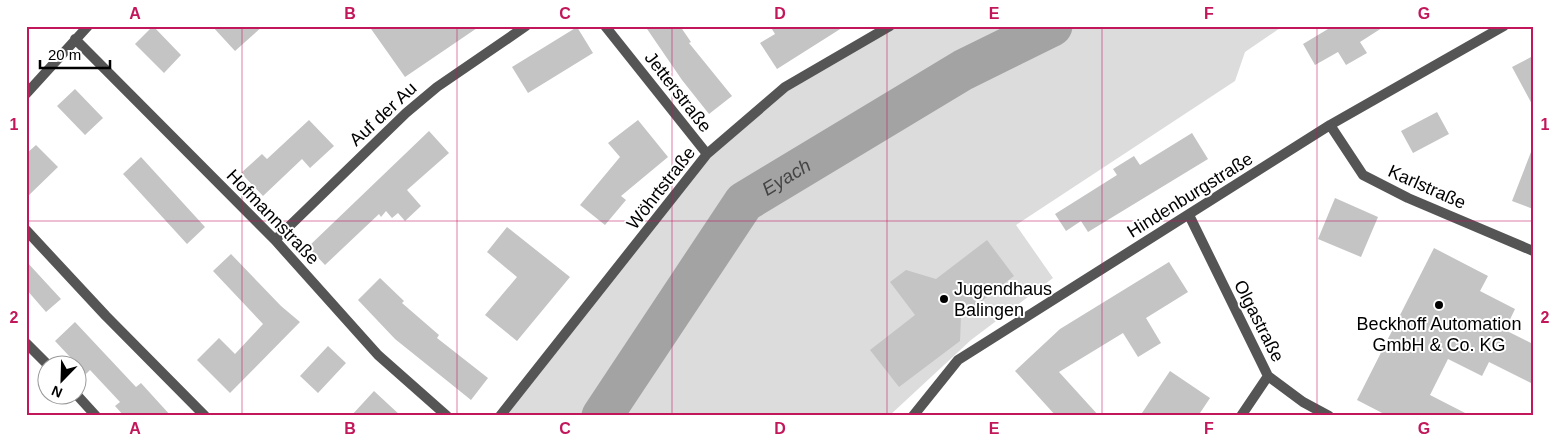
<svg xmlns="http://www.w3.org/2000/svg" width="1559" height="442" font-family="Arial,sans-serif">
	<style>
		.green { fill: #dcdcdc }
		.lines { fill: none; stroke-linecap: round; stroke-linejoin: round }
		.river { stroke: #a3a3a3; stroke-width: 41 }
		.building { fill: #c4c4c4 }
		.service { stroke: #555; stroke-width: 10 }
		.minor { stroke: #555; stroke-width: 10 }
		.grid { fill: none; stroke: #c2185b; stroke-width: 1; stroke-opacity: 0.55 }
		.poi-dot { fill: #000; stroke: #fff; stroke-width: 2 }
		.labels { text-anchor: middle; dominant-baseline: central; stroke-width: 4; stroke-linejoin: round; paint-order: stroke }
		.street-label { font-size: 18px; fill: #000; stroke: #fff }
		.poi-label { font-size: 18px; fill: #000; stroke: #fff; text-anchor: start }
		.water-label { font-size: 19px; font-style: italic; fill: #444; stroke: #fff }
		.neatline { fill: none; stroke: #c2185b; stroke-width: 2 }
		.grid-label { font-size: 16px; text-anchor: middle; font-weight: bold; fill: #c2185b }
	</style>
	<rect width="100%" height="100%" fill="#fff"/>
	<path class="green" d="M 890,26 L 1283,26 L 1245,52 L 1235,81 L 1016,225 L 1053,278 L 971,340 L 889,416 L 500,416 L 707,154 L 785,87 Z"/>
	<g class="lines">
		<path class="river" id="s1" d="M 602,416 L 744,202 L 963,70 L 1052,26"/>
	</g>
	<path class="building" d="M 153,26 L 181,55 L 164,73 L 135,44 Z
		M 212,26 L 263,26 L 235,51 Z
		M 369,26 L 480,26 L 405,77 Z
		M 645,26 L 680,26 L 691,42 L 689,43 L 732,96 L 709,114 L 682,80 Z
		M 770,26 L 845,26 L 777,69 L 760,43 L 775,34 Z
		M 1333,26 L 1385,26 L 1360,42 L 1367,53 L 1346,65 L 1338,52 L 1315,65 L 1303,44 Z
		M 577,27 L 593,53 L 528,93 L 512,67 Z
		M 1533,56 L 1533,106 L 1512,67 Z
		M 75,89 L 103,118 L 85,135 L 57,106 Z
		M 1437,112 L 1449,134 L 1413,153 L 1401,131 Z
		M 309,120 L 334,146 L 310,168 L 302,159 L 263,196 L 241,173 L 262,154 L 267,159 Z
		M 638,120 L 668,157 L 621,196 L 626,200 L 605,225 L 580,205 L 620,157 L 608,143 Z
		M 429,131 L 449,153 L 407,190 L 421,206 L 405,221 L 398,213 L 392,218 L 386,211 L 381,217 L 379,214 L 325,265 L 308,247 Z
		M 1192,133 L 1208,159 L 1088,232 L 1081,221 L 1066,231 L 1055,214 L 1117,175 L 1113,169 L 1134,156 L 1140,165 Z
		M 36,145 L 58,167 L 26,198 L 26,154 Z
		M 1531,152 L 1533,152 L 1533,209 L 1512,201 Z
		M 141,157 L 205,227 L 187,244 L 123,174 Z
		M 1335,198 L 1378,217 L 1361,257 L 1318,239 Z
		M 507,227 L 570,277 L 517,341 L 485,315 L 517,277 L 487,252 Z
		M 987,240 L 1014,276 L 961,317 L 960,341 L 899,387 L 870,350 L 915,315 L 890,282 L 906,270 L 936,279 Z
		M 1434,248 L 1488,276 L 1480,291 L 1515,309 L 1505,330 L 1533,344 L 1533,384 L 1489,362 L 1482,376 L 1448,359 L 1430,395 L 1471,416 L 1388,416 L 1357,400 Z
		M 231,254 L 281,306 L 300,322 L 230,393 L 197,360 L 219,338 L 235,354 L 263,324 L 213,271 Z
		M 26,261 L 61,299 L 46,312 L 26,289 Z
		M 1169,262 L 1188,292 L 1146,318 L 1161,343 L 1138,357 L 1123,333 L 1059,372 L 1099,416 L 1056,416 L 1015,371 L 1060,329 Z
		M 380,278 L 404,301 L 402,303 L 439,335 L 437,338 L 488,378 L 471,400 L 395,339 L 358,300 Z
		M 75,322 L 136,387 L 141,383 L 171,416 L 124,416 L 115,406 L 120,402 L 90,370 L 86,374 L 55,341 Z
		M 328,346 L 346,363 L 318,393 L 300,376 Z
		M 1170,371 L 1210,398 L 1198,416 L 1140,416 Z
		M 374,391 L 401,416 L 351,416 Z"/>
	<g class="lines">
		<path class="service" d="M 26,230 L 106,316 L 205,416"/>
		<path class="minor" d="M 605,26 L 707,154
			M 75,39 L 275,240 L 378,355 L 447,416
			M 26,94 L 88,26
			M 1330,125 L 1363,175 L 1408,198 L 1533,251
			M 1189,215 L 1268,376 L 1303,402 L 1329,416
			M 275,240 L 406,113 L 437,87 L 526,26
			M 26,343 L 48,365
			M 76,394 L 96,416
			M 500,416 L 707,154 L 785,87 L 890,26
			M 913,416 L 958,360 L 1330,125 L 1504,26
			M 1241,416 L 1268,376"/>
	</g>
	<path class="grid" d="M 242,26 L 242,416M 457,26 L 457,416M 672,26 L 672,416M 887,26 L 887,416M 1102,26 L 1102,416M 1317,26 L 1317,416M 26,221 L 1533,221"/>
	<g class="poi-dot">
		<circle cx="944" cy="299" r="5"/>
		<circle cx="1439" cy="305" r="5"/>
	</g>
	<g class="labels">
		<g class="street-label">
			<text transform="translate(678 92) rotate(52)">Jetterstraße</text>
			<text transform="translate(383 114) rotate(-43)">Auf der Au</text>
			<text transform="translate(1427 187) rotate(24)">Karlstraße</text>
			<text transform="translate(661 188) rotate(-52)">Wöhrtstraße</text>
			<text transform="translate(1190 195) rotate(-32)">Hindenburgstraße</text>
			<text transform="translate(273 217) rotate(46)">Hofmannstraße</text>
			<text transform="translate(1259 321) rotate(63)">Olgastraße</text>
		</g>
		<g class="poi-label">
			<text x="954" y="289">Jugendhaus<tspan x="954" dy="21">Balingen</tspan></text>
			<text x="1439" y="324" text-anchor="middle">Beckhoff Automation<tspan x="1439" dy="21">GmbH &amp; Co. KG</tspan></text>
		</g>
		<g class="water-label">
			<text stroke="none"><textPath href="#s1" startOffset="306">Eyach</textPath></text>
		</g>
	</g>
	<rect width="1559" height="442" fill="none" stroke="#ffffff" stroke-width="55"/>
	<g transform="translate(62 380) rotate(203)"><circle r="24" fill="#ffffff" stroke="#999999"/>
	<path d="M0-4L9 19L0 12L-9 19Z" fill="#000000"/>
	<text y="-8" font-size="14" font-weight="bold" text-anchor="middle" fill="#000000">N</text>
	</g>
	<path d="M40 60v8h70v-8" fill="none" stroke="#000000" stroke-width="2.5"/>
	<text x="48" y="60" font-size="15" fill="#000000" stroke="#ffffff" stroke-width="4" paint-order="stroke">20 m</text>
	<rect x="28" y="28" width="1504" height="386" class="neatline"/>
	<g class="grid-label">
		<text x="135" y="19">A</text>
		<text x="350" y="19">B</text>
		<text x="565" y="19">C</text>
		<text x="780" y="19">D</text>
		<text x="994" y="19">E</text>
		<text x="1209" y="19">F</text>
		<text x="1424" y="19">G</text>
		<text x="14" y="130">1</text>
		<text x="1545" y="130">1</text>
		<text x="14" y="323">2</text>
		<text x="1545" y="323">2</text>
		<text x="135" y="434">A</text>
		<text x="350" y="434">B</text>
		<text x="565" y="434">C</text>
		<text x="780" y="434">D</text>
		<text x="994" y="434">E</text>
		<text x="1209" y="434">F</text>
		<text x="1424" y="434">G</text>
	</g>
</svg>
